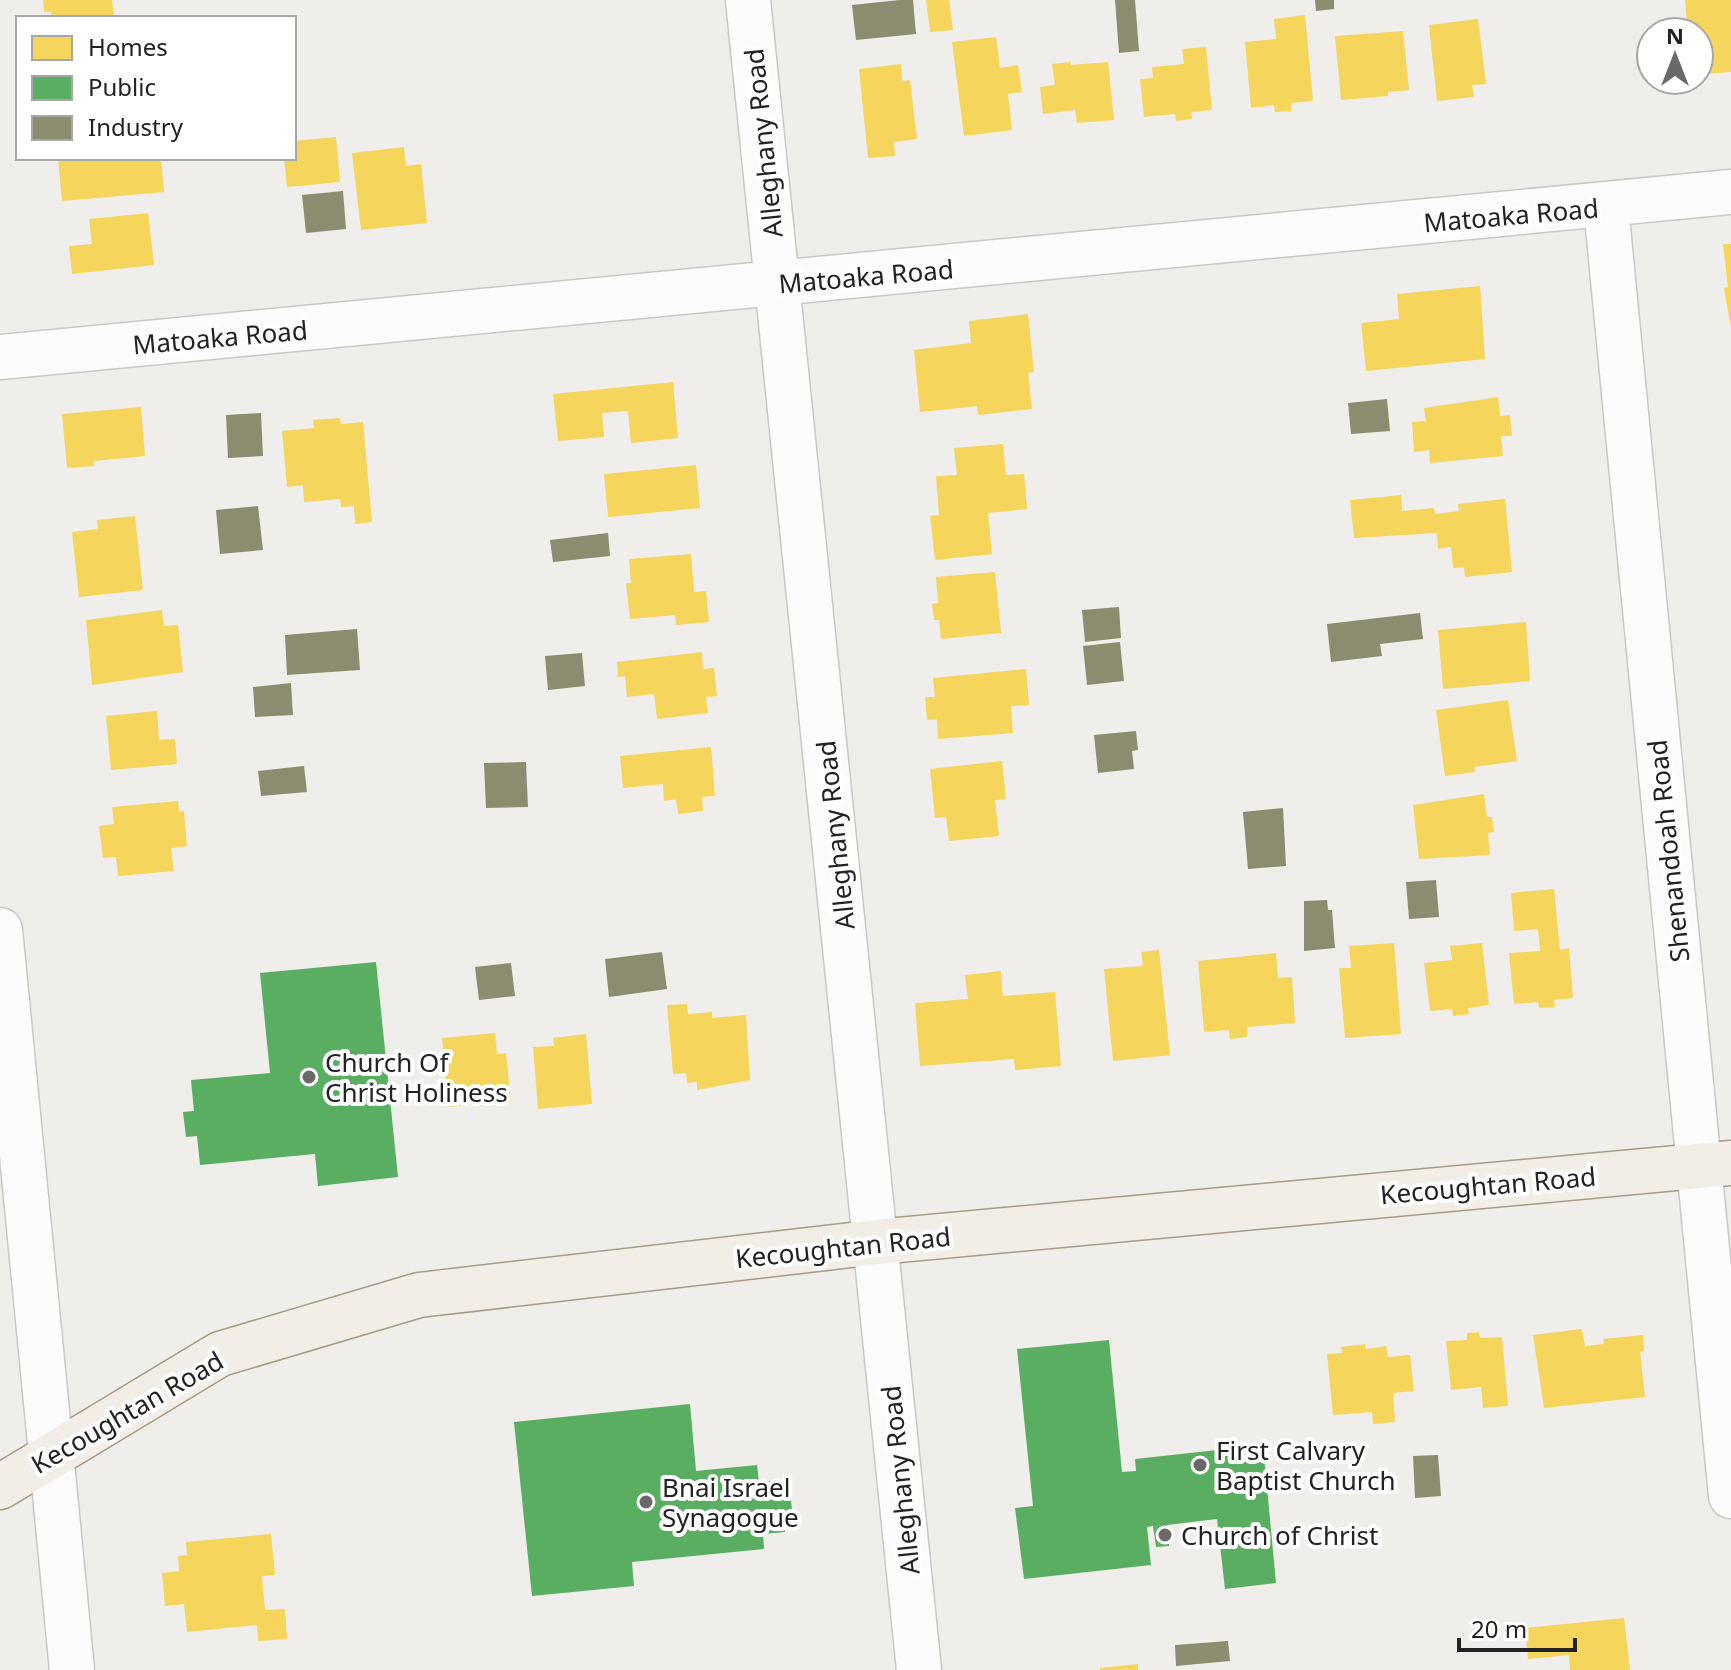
<svg xmlns="http://www.w3.org/2000/svg" width="1731" height="1670" font-family="'Noto Sans',sans-serif">
	<style>
		.homes { fill: #f6d55c }
		.public { fill: #5aae61 }
		.industry { fill: #8c8c6e }
		.lines { fill: none; stroke-linecap: round; stroke-linejoin: round }
		.minor-casing { stroke: #c9c8c7; stroke-width: 47 }
		.tertiary-casing { stroke: #c9c8c7; stroke-width: 47 }
		.primary-casing { stroke: #a79c86; stroke-width: 47 }
		.minor { stroke: #fdfcfc; stroke-width: 44 }
		.tertiary { stroke: #fdfcfc; stroke-width: 44 }
		.primary { stroke: #f3ede7; stroke-width: 44 }
		.poi-dot { fill: #6a6968; stroke: #fff; stroke-width: 3 }
		.labels { text-anchor: middle; dominant-baseline: central; stroke-width: 8; stroke-linejoin: round; paint-order: stroke }
		.street-label { font-size: 26px; fill: #222; stroke: #fff }
		.poi-label { font-size: 26px; fill: #222; stroke: #fff; text-anchor: start }
	</style>
	<rect width="100%" height="100%" fill="#f0eeeb"/>
	<path class="homes" d="M 43,0 L 112,0 L 114,18 L 51,18 L 51,12 L 44,12 Z
		M 926,0 L 949,0 L 953,30 L 930,32 Z
		M 1685,0 L 1731,0 L 1731,72 L 1704,74 L 1703,61 L 1699,61 L 1699,32 L 1688,32 Z
		M 1305,15 L 1313,101 L 1291,103 L 1291,111 L 1275,112 L 1274,105 L 1251,108 L 1245,42 L 1276,39 L 1274,19 Z
		M 1478,19 L 1486,84 L 1472,85 L 1474,97 L 1437,101 L 1429,25 Z
		M 1403,31 L 1409,90 L 1388,92 L 1388,96 L 1341,100 L 1335,36 Z
		M 996,37 L 1000,68 L 1018,65 L 1022,92 L 1008,94 L 1012,130 L 964,136 L 952,42 Z
		M 1206,47 L 1212,110 L 1191,112 L 1192,119 L 1176,121 L 1175,114 L 1144,117 L 1140,79 L 1153,78 L 1152,67 L 1184,64 L 1182,49 Z
		M 1071,62 L 1071,65 L 1108,62 L 1114,120 L 1077,123 L 1075,110 L 1043,114 L 1040,87 L 1055,85 L 1052,64 Z
		M 901,64 L 902,81 L 910,80 L 917,139 L 894,142 L 895,156 L 868,158 L 859,69 Z
		M 336,137 L 340,182 L 287,187 L 284,158 L 294,158 L 294,141 Z
		M 404,147 L 406,166 L 421,164 L 427,223 L 361,230 L 352,153 Z
		M 58,158 L 161,158 L 164,192 L 62,201 Z
		M 148,213 L 154,265 L 72,274 L 69,246 L 92,244 L 89,219 Z
		M 1723,244 L 1731,244 L 1731,328 L 1724,288 L 1728,287 Z
		M 1480,286 L 1485,359 L 1366,371 L 1361,323 L 1399,319 L 1397,294 Z
		M 1028,314 L 1034,372 L 1028,373 L 1032,409 L 978,415 L 977,406 L 920,412 L 914,350 L 971,343 L 969,321 Z
		M 673,382 L 678,438 L 631,443 L 628,411 L 602,413 L 604,437 L 558,441 L 553,394 Z
		M 1498,397 L 1500,416 L 1510,415 L 1512,436 L 1501,436 L 1503,456 L 1430,463 L 1429,450 L 1414,452 L 1412,422 L 1426,421 L 1424,408 Z
		M 141,407 L 145,456 L 94,461 L 94,466 L 67,468 L 62,414 Z
		M 340,418 L 341,424 L 363,422 L 372,522 L 355,524 L 354,506 L 341,507 L 340,499 L 304,502 L 303,485 L 287,487 L 282,431 L 314,428 L 313,420 Z
		M 1003,444 L 1006,475 L 1024,474 L 1027,509 L 988,513 L 992,554 L 935,560 L 930,516 L 939,515 L 936,476 L 957,475 L 954,448 Z
		M 696,465 L 700,508 L 608,517 L 604,474 Z
		M 1401,495 L 1402,511 L 1434,508 L 1435,514 L 1459,511 L 1458,504 L 1505,499 L 1512,572 L 1465,577 L 1464,567 L 1453,568 L 1451,547 L 1438,549 L 1437,533 L 1354,538 L 1350,500 Z
		M 135,516 L 143,590 L 79,597 L 72,532 L 98,529 L 97,520 Z
		M 691,554 L 694,592 L 706,591 L 709,622 L 676,625 L 675,615 L 630,619 L 626,583 L 631,583 L 629,559 Z
		M 995,572 L 1001,633 L 941,639 L 939,620 L 934,620 L 932,604 L 938,603 L 936,577 Z
		M 162,610 L 164,626 L 178,625 L 183,672 L 92,685 L 86,620 Z
		M 1526,622 L 1530,681 L 1443,689 L 1438,630 Z
		M 702,652 L 703,669 L 714,668 L 717,696 L 706,697 L 708,713 L 657,719 L 654,694 L 627,697 L 625,676 L 618,677 L 617,662 Z
		M 1026,669 L 1029,705 L 1011,706 L 1013,733 L 938,739 L 937,719 L 927,720 L 925,697 L 935,697 L 933,678 Z
		M 1508,700 L 1517,761 L 1474,767 L 1475,772 L 1445,776 L 1436,710 Z
		M 157,711 L 159,740 L 175,739 L 177,764 L 111,770 L 106,716 Z
		M 711,747 L 715,796 L 702,797 L 703,811 L 678,814 L 676,799 L 664,801 L 663,784 L 623,788 L 620,756 Z
		M 1002,761 L 1006,799 L 995,800 L 999,836 L 949,841 L 946,817 L 935,818 L 930,769 Z
		M 1484,794 L 1487,817 L 1492,817 L 1494,832 L 1488,833 L 1490,855 L 1419,859 L 1413,805 Z
		M 178,801 L 179,812 L 184,811 L 187,846 L 171,848 L 174,871 L 118,876 L 116,857 L 103,858 L 99,826 L 114,824 L 112,807 Z
		M 1554,889 L 1560,950 L 1569,948 L 1573,998 L 1554,1000 L 1555,1007 L 1539,1008 L 1538,1002 L 1514,1004 L 1509,953 L 1540,951 L 1538,929 L 1514,931 L 1511,893 Z
		M 1394,943 L 1401,1034 L 1345,1038 L 1339,968 L 1351,968 L 1349,946 Z
		M 1482,943 L 1489,1005 L 1468,1008 L 1469,1014 L 1453,1016 L 1452,1009 L 1430,1011 L 1424,963 L 1452,960 L 1450,946 Z
		M 1159,950 L 1170,1055 L 1113,1061 L 1104,969 L 1143,966 L 1141,952 Z
		M 1276,953 L 1278,978 L 1292,977 L 1295,1023 L 1247,1027 L 1247,1037 L 1230,1039 L 1229,1030 L 1204,1032 L 1198,961 Z
		M 1001,971 L 1003,996 L 1055,992 L 1061,1066 L 1015,1070 L 1014,1059 L 920,1066 L 915,1003 L 968,999 L 965,975 Z
		M 687,1004 L 688,1014 L 712,1012 L 712,1018 L 746,1015 L 750,1080 L 697,1090 L 697,1082 L 687,1083 L 686,1073 L 673,1074 L 667,1005 Z
		M 495,1033 L 497,1054 L 506,1053 L 511,1101 L 449,1107 L 442,1038 Z
		M 586,1034 L 592,1104 L 538,1109 L 533,1047 L 554,1046 L 553,1038 Z
		M 1582,1329 L 1585,1346 L 1604,1344 L 1603,1339 L 1643,1335 L 1644,1351 L 1640,1352 L 1645,1397 L 1544,1408 L 1533,1335 Z
		M 1479,1332 L 1480,1338 L 1502,1337 L 1508,1406 L 1483,1408 L 1481,1387 L 1451,1390 L 1446,1341 L 1467,1340 L 1467,1333 Z
		M 1365,1344 L 1366,1349 L 1386,1346 L 1388,1357 L 1410,1355 L 1414,1391 L 1393,1393 L 1395,1422 L 1373,1424 L 1372,1412 L 1333,1415 L 1327,1354 L 1342,1353 L 1341,1347 Z
		M 271,1534 L 275,1575 L 262,1576 L 265,1610 L 285,1609 L 287,1639 L 258,1641 L 257,1625 L 187,1632 L 184,1604 L 165,1606 L 162,1573 L 179,1571 L 178,1556 L 187,1555 L 186,1542 Z
		M 1624,1618 L 1630,1670 L 1570,1670 L 1569,1655 L 1528,1659 L 1525,1628 Z
		M 1138,1664 L 1138,1670 L 1100,1670 L 1100,1668 Z"/>
	<path class="public" d="M 376,962 L 398,1177 L 318,1186 L 315,1154 L 200,1165 L 197,1136 L 186,1137 L 183,1112 L 194,1111 L 191,1080 L 270,1073 L 260,973 Z
		M 1109,1340 L 1122,1472 L 1136,1471 L 1135,1459 L 1263,1445 L 1276,1583 L 1225,1589 L 1217,1519 L 1167,1525 L 1169,1546 L 1156,1547 L 1153,1526 L 1147,1527 L 1151,1565 L 1024,1579 L 1015,1508 L 1033,1506 L 1017,1349 Z
		M 690,1404 L 696,1471 L 757,1465 L 759,1482 L 780,1480 L 782,1494 L 790,1492 L 793,1518 L 784,1519 L 785,1532 L 763,1534 L 764,1549 L 632,1562 L 634,1586 L 532,1596 L 514,1422 Z"/>
	<path class="industry" d="M 900,0 L 913,0 L 916,34 L 856,40 L 852,5 Z
		M 1115,0 L 1135,0 L 1139,51 L 1119,53 Z
		M 1315,0 L 1334,0 L 1334,9 L 1316,11 Z
		M 343,191 L 346,229 L 306,233 L 302,195 Z
		M 1387,399 L 1390,431 L 1351,434 L 1348,403 Z
		M 261,413 L 263,456 L 228,458 L 226,415 Z
		M 258,506 L 263,550 L 220,554 L 216,510 Z
		M 608,533 L 610,556 L 553,562 L 550,540 Z
		M 1119,607 L 1121,638 L 1085,642 L 1082,610 Z
		M 1420,613 L 1423,639 L 1380,644 L 1382,656 L 1331,662 L 1327,624 Z
		M 357,629 L 360,670 L 287,675 L 285,635 Z
		M 1120,642 L 1124,681 L 1087,685 L 1083,646 Z
		M 582,653 L 585,686 L 548,690 L 545,656 Z
		M 291,683 L 293,715 L 255,717 L 253,687 Z
		M 1136,731 L 1138,750 L 1132,751 L 1134,769 L 1098,773 L 1094,735 Z
		M 526,762 L 528,807 L 486,808 L 484,763 Z
		M 304,766 L 307,792 L 261,796 L 258,771 Z
		M 1283,808 L 1286,866 L 1248,869 L 1243,812 Z
		M 1436,880 L 1439,917 L 1409,919 L 1406,882 Z
		M 1327,900 L 1328,910 L 1332,910 L 1335,948 L 1304,951 L 1304,901 Z
		M 662,952 L 667,989 L 609,997 L 605,959 Z
		M 511,963 L 515,996 L 479,1000 L 475,967 Z
		M 1438,1455 L 1441,1496 L 1415,1498 L 1413,1456 Z
		M 1228,1641 L 1230,1661 L 1176,1666 L 1175,1645 Z"/>
	<g class="lines">
		<g class="minor-casing">
			<path id="minor" d="M 748,0 L 919,1670
				M 1606,207 L 1731,1496
				M 0,357 L 1731,192
				M 51,1453 L 72,1670"/>
		</g>
		<g class="tertiary-casing">
			<path id="tertiary" d="M 0,930 L 51,1453"/>
		</g>
		<g class="primary-casing">
			<path id="primary" d="M 0,1487 L 220,1354 L 419,1295 L 877,1242 L 1731,1163"/>
		</g>
		<use href="#minor" class="minor"/>
		<use href="#tertiary" class="tertiary"/>
		<use href="#primary" class="primary"/>
	</g>
	<g class="poi-dot">
		<circle cx="309" cy="1077" r="8"/>
		<circle cx="1200" cy="1465" r="8"/>
		<circle cx="646" cy="1502" r="8"/>
		<circle cx="1165" cy="1535" r="8"/>
	</g>
	<g class="labels">
		<g class="street-label">
			<text transform="translate(763 143) rotate(-96)">Alleghany Road</text>
			<text transform="translate(1511 215) rotate(-5)">Matoaka Road</text>
			<text transform="translate(866 276) rotate(-5)">Matoaka Road</text>
			<text transform="translate(220 337) rotate(-5)">Matoaka Road</text>
			<text transform="translate(835 835) rotate(-96)">Alleghany Road</text>
			<text transform="translate(1668 851) rotate(-96)">Shenandoah Road</text>
			<text transform="translate(1488 1185) rotate(-5)">Kecoughtan Road</text>
			<text transform="translate(843 1247) rotate(-6)">Kecoughtan Road</text>
			<text transform="translate(127 1412) rotate(-30)">Kecoughtan Road</text>
			<text transform="translate(900 1480) rotate(-96)">Alleghany Road</text>
		</g>
		<g class="poi-label">
			<text x="325" y="1062">Church Of<tspan x="325" dy="30">Christ Holiness</tspan></text>
			<text x="1216" y="1450">First Calvary<tspan x="1216" dy="30">Baptist Church</tspan></text>
			<text x="662" y="1487">Bnai Israel<tspan x="662" dy="30">Synagogue</tspan></text>
			<text x="1181" y="1535">Church of Christ</text>
		</g>
	</g>
	<rect x="16" y="16" width="280" height="144" fill="#ffffff" stroke="#a7a7a7" stroke-width="2"/>
	<rect x="32" y="36" width="40" height="24" fill="#f6d55c" stroke="#a7a7a7" stroke-width="2"/>
	<text x="88" y="56" font-size="24" fill="#222222">Homes</text>
	<rect x="32" y="76" width="40" height="24" fill="#5aae61" stroke="#a7a7a7" stroke-width="2"/>
	<text x="88" y="96" font-size="24" fill="#222222">Public</text>
	<rect x="32" y="116" width="40" height="24" fill="#8c8c6e" stroke="#a7a7a7" stroke-width="2"/>
	<text x="88" y="136" font-size="24" fill="#222222">Industry</text>
	<g transform="translate(1675 56)"><circle r="38" fill="#ffffff" stroke="#a7a7a7" stroke-width="2"/>
	<path d="M0-6L14 30L0 20L-14 30Z" fill="#6a6968"/>
	<text y="-12" font-size="22" font-weight="bold" text-anchor="middle" fill="#222222">N</text>
	</g>
	<path d="M1459 1638v12h116v-12" fill="none" stroke="#222222" stroke-width="4"/>
	<text x="1471" y="1638" font-size="24" fill="#222222" stroke="#ffffff" stroke-width="6" paint-order="stroke">20 m</text>
</svg>
